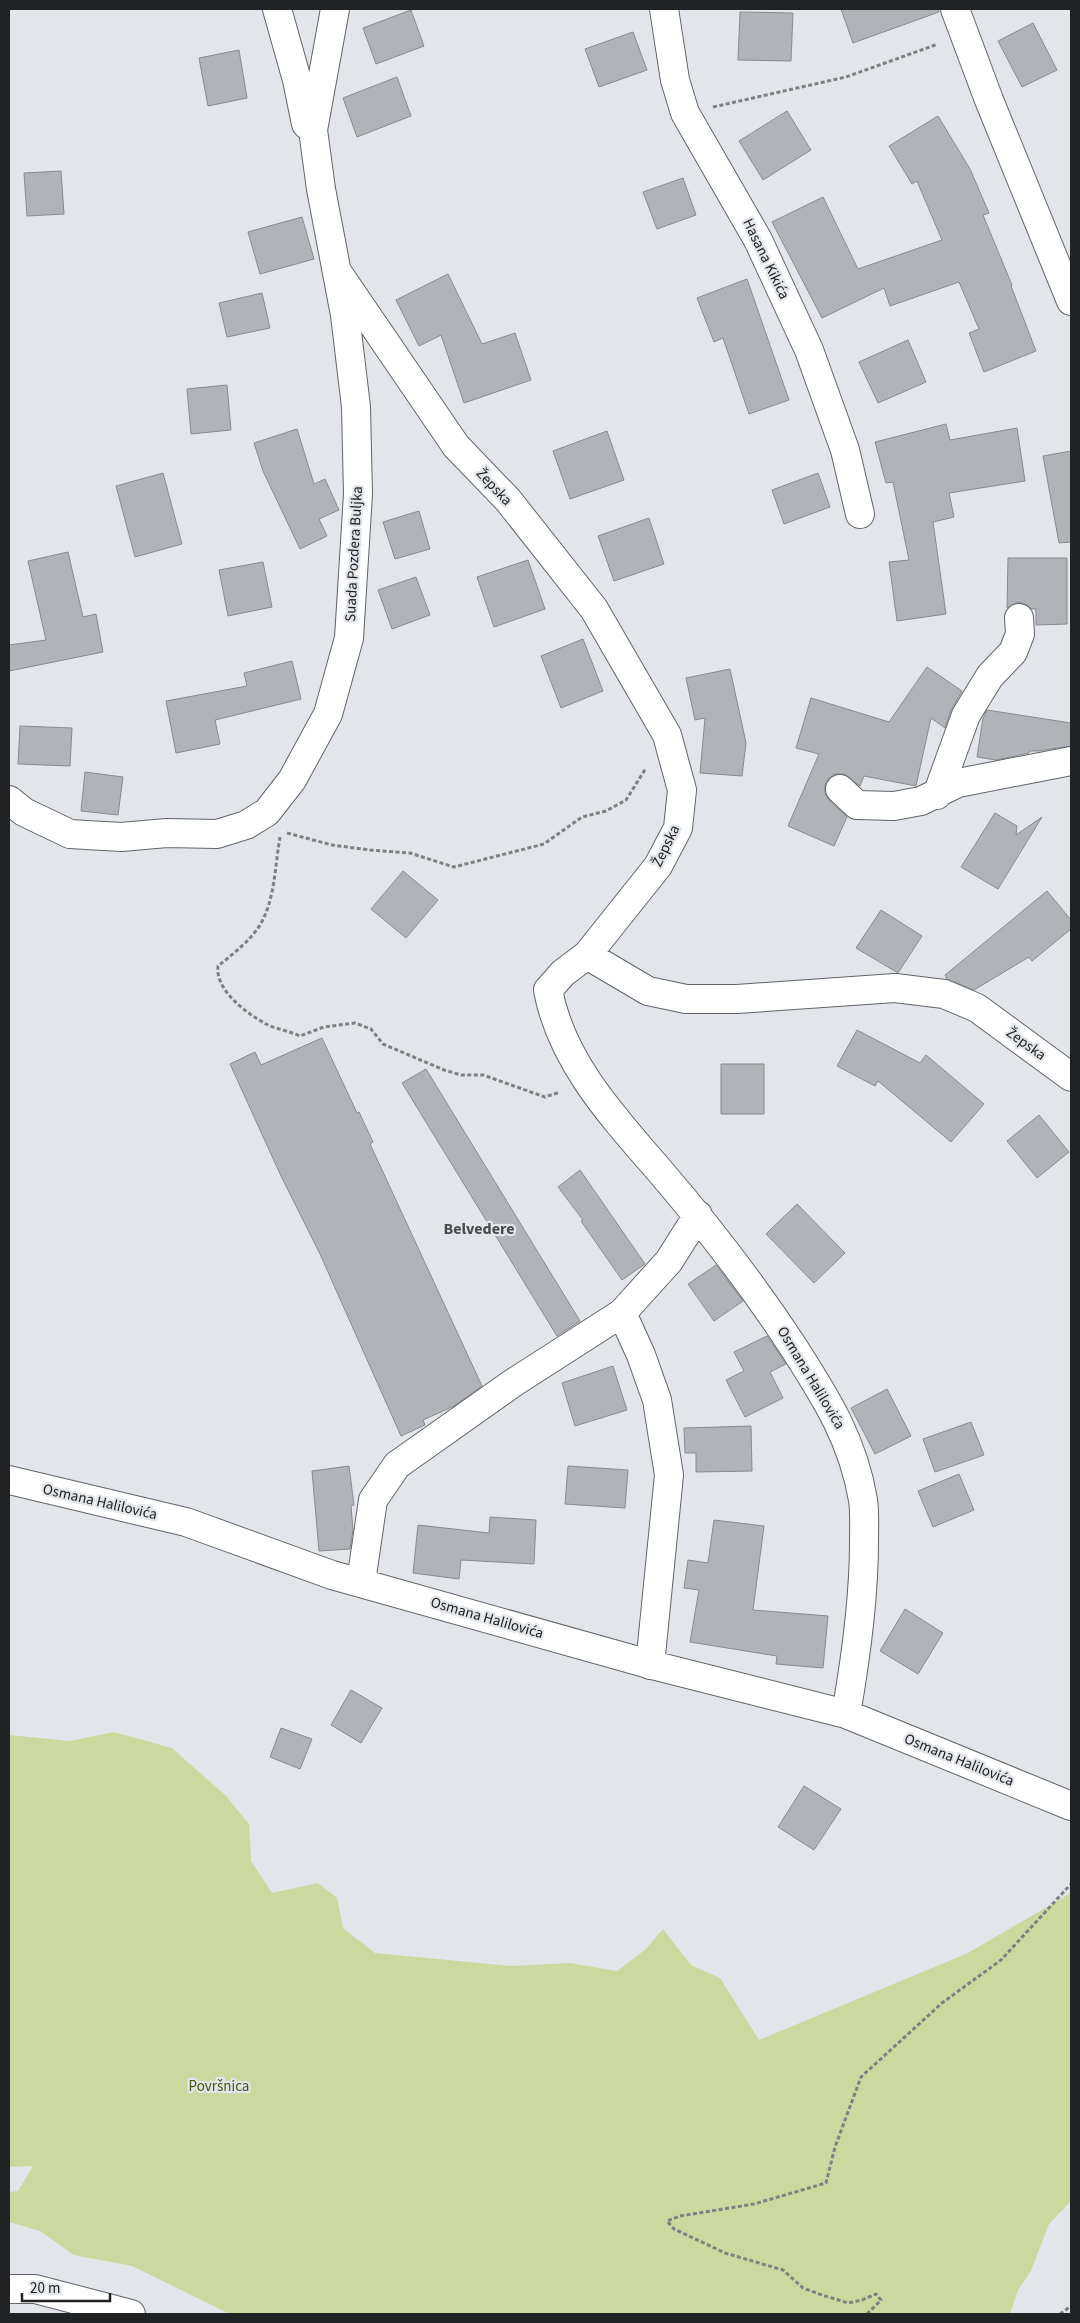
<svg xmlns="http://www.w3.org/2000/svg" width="1080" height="2323" font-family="'Source Sans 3',sans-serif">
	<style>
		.green { fill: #cbd99f }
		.building { fill: #b0b4b8; stroke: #878b8e }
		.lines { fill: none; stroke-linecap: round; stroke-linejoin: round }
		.minor-casing { stroke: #606467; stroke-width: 30 }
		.path { stroke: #7d7f82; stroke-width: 3; stroke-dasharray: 4 2.5; stroke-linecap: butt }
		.minor { stroke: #fff; stroke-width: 28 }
		.labels { text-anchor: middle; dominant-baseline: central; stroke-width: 4.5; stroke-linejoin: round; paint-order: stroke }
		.street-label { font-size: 15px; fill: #202223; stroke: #e2e6ea }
		.park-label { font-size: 15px; fill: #485409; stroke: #e2e6ea }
		.neighbourhood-label { font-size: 16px; font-weight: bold; fill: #484b4e; stroke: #e2e6ea }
	</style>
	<rect width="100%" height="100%" fill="#e2e6ea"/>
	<path class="green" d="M 114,1732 L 172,1748 L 226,1796 L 249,1824 L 251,1861 L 272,1893 L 318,1883 L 337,1898 L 343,1928 L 375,1953 L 511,1966 L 570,1963 L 617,1971 L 646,1949 L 663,1929 L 691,1965 L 720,1978 L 759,2040 L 968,1953 L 1071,1893 L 1071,2201 L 1049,2224 L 1031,2271 L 1018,2290 L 1010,2314 L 230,2314 L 132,2266 L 74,2255 L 40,2231 L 9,2222 L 9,2192 L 18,2191 L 33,2166 L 9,2167 L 9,1735 L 70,1741 Z"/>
	<path class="building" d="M 841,9 L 938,9 L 939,12 L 853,43 Z
		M 411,10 L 424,46 L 376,64 L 363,28 Z
		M 740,12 L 793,13 L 791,61 L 738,60 Z
		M 1033,23 L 1057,70 L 1022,87 L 998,41 Z
		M 633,32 L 647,70 L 599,87 L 585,49 Z
		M 239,50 L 247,98 L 208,106 L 199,58 Z
		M 397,77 L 411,116 L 357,137 L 343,98 Z
		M 787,111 L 811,150 L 763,180 L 739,141 Z
		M 938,116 L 970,169 L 989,213 L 983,215 L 1012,285 L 1011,286 L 1036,351 L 984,372 L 969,333 L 979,329 L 959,282 L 890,306 L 884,288 L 822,318 L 772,222 L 823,197 L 858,269 L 942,240 L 917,181 L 912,184 L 889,146 Z
		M 61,171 L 64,214 L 27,216 L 24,173 Z
		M 683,178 L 696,215 L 657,229 L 643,192 Z
		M 302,217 L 314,259 L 260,274 L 248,232 Z
		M 448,274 L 482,344 L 515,333 L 531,380 L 464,403 L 441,335 L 419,346 L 396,300 Z
		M 747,279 L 789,400 L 749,414 L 723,338 L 714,342 L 697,298 Z
		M 262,293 L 270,328 L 227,337 L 219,303 Z
		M 908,340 L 926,382 L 878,403 L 859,362 Z
		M 227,385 L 231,430 L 191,434 L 187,389 Z
		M 946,424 L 950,440 L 1017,428 L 1025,481 L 949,493 L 954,517 L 933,522 L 946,614 L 897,621 L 889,562 L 909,560 L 893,482 L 886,483 L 875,442 Z
		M 297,429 L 314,484 L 325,479 L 339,510 L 319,519 L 327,536 L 300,549 L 263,471 L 254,443 Z
		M 607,431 L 624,480 L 570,499 L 553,451 Z
		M 1071,451 L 1071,542 L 1059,543 L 1043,456 Z
		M 163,473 L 182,544 L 135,557 L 116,486 Z
		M 818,473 L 830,507 L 784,524 L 772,490 Z
		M 419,511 L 430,549 L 395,559 L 383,522 Z
		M 649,518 L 664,564 L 614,581 L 598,536 Z
		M 68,552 L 83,617 L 96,614 L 103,652 L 9,671 L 9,645 L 46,640 L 28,561 Z
		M 1008,558 L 1067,558 L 1067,624 L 1036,625 L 1036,609 L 1032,609 L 1025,604 L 1018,602 L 1007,608 Z
		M 528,560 L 545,609 L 494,627 L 477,577 Z
		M 263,562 L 272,607 L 228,616 L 219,570 Z
		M 416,577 L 430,615 L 392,629 L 378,590 Z
		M 583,639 L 603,691 L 561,708 L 541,656 Z
		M 292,661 L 301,699 L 215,720 L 220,744 L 176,753 L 166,701 L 247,686 L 244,673 Z
		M 927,667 L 962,691 L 951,710 L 945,728 L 931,718 L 916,786 L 864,776 L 860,786 L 844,774 L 835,774 L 828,779 L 825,785 L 825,793 L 829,800 L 847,817 L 834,846 L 788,826 L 819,754 L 796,748 L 811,698 L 889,722 Z
		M 730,669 L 746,743 L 742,776 L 700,773 L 705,718 L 695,720 L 686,678 Z
		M 987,710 L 1071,723 L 1071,746 L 1038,751 L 1029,751 L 1029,753 L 996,760 L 977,757 L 983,718 Z
		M 20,726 L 72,728 L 70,766 L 18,764 Z
		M 85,772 L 123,777 L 118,815 L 81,811 Z
		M 995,813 L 1017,826 L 1016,835 L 1042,817 L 998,889 L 961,867 Z
		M 403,871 L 438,900 L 406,938 L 371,909 Z
		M 1047,891 L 1071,920 L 1071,929 L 1032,961 L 1029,957 L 974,990 L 947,979 L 945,975 Z
		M 881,910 L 922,936 L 898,973 L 856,948 Z
		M 857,1030 L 920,1063 L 926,1055 L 984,1104 L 951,1142 L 878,1081 L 875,1086 L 837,1066 Z
		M 322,1038 L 357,1113 L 359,1112 L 373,1142 L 370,1144 L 482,1386 L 454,1406 L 423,1420 L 425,1425 L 401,1436 L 320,1254 L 281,1176 L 230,1064 L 255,1052 L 261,1065 Z
		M 721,1064 L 764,1064 L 764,1114 L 721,1114 Z
		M 426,1069 L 580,1321 L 557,1336 L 402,1083 Z
		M 1039,1115 L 1069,1152 L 1037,1178 L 1007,1141 Z
		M 580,1170 L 645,1264 L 622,1280 L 581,1221 L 583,1220 L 558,1187 Z
		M 797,1204 L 845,1253 L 814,1283 L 766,1234 Z
		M 716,1265 L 743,1301 L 714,1321 L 688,1284 Z
		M 767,1336 L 786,1364 L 770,1372 L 783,1398 L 745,1417 L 726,1380 L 744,1371 L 734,1352 Z
		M 613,1366 L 627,1410 L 575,1426 L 562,1383 Z
		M 887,1389 L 911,1436 L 875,1454 L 851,1408 Z
		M 971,1422 L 984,1455 L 935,1472 L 923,1439 Z
		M 751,1426 L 752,1471 L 696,1472 L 696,1453 L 685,1453 L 684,1428 Z
		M 349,1466 L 354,1505 L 351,1506 L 353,1530 L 350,1549 L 319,1551 L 312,1471 Z
		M 568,1466 L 628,1470 L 625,1508 L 565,1504 Z
		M 959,1474 L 974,1510 L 933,1527 L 918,1491 Z
		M 490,1517 L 536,1520 L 534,1564 L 461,1560 L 459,1579 L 413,1573 L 418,1525 L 489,1533 Z
		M 714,1520 L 764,1526 L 753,1610 L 828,1616 L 823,1668 L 776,1664 L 777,1656 L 690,1642 L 699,1590 L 684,1588 L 688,1560 L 708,1563 Z
		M 905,1609 L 943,1633 L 918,1674 L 880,1651 Z
		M 351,1690 L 382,1708 L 361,1743 L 331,1725 Z
		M 281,1728 L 312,1739 L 300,1769 L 270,1757 Z
		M 804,1786 L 841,1809 L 814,1850 L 778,1827 Z"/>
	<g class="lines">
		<g class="minor-casing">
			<path id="minor" d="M 277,9 L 297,80 L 306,124 L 313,130
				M 664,9 L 675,80 L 685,113 L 758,240 L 809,350 L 845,450 L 860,514
				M 955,9 L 989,100 L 1071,301
				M 338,273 L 456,446 L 508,500 L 594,609 L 667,735 L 682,790 L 678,828 L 658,866 L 587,955 L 648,991 L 686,999 L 737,999 L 895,988 L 944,994 L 977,1008 L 1071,1077
				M 840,789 L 857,805 L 894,806 L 921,801 L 958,783 L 1071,761
				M 937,795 L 966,715 L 990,676 L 1013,652 L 1020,634 L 1019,618
				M 9,800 L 24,812 L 70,834 L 121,837 L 167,833 L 217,834 L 246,825 L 267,812 L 292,780 L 328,714 L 349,638 L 358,494 L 356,407 L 345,315 L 321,189 L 313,130 L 335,9
				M 587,955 L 563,973 L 548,990 C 561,1061 613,1117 659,1170 C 708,1227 753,1285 794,1348 C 826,1398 853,1440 863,1500 C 865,1514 864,1528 864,1542 C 864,1600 856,1657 846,1714
				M 622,1313 L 641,1355 L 657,1400 L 669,1475 L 650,1665
				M 9,1480 L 186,1522 L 332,1575 L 656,1666 L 846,1714 L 1071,1806
				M 361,1582 L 373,1500 L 397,1465 L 513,1383 L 622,1313 L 669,1261 L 698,1215
				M 9,2289 L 35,2289 L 131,2314"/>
		</g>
		<path class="path" d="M 713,107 L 846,77 L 938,44
			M 287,833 L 332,845 L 370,850 L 410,853 L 454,867 L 544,844 L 582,817 L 606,811 L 626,800 L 646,768
			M 280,837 C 275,865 275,900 260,925 C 250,941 233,954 218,966 C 215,990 246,1013 266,1024 C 276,1029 289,1031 300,1036 L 324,1027 L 355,1023 L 371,1029 L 383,1044 L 444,1070 L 461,1075 L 483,1075 L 545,1097 L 560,1092
			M 867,2314 L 881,2300 L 876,2294 L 862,2300 L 848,2303 L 822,2295 L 803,2288 L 783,2270 L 725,2253 L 674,2229 L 667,2221 L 680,2216 L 754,2204 L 826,2183 L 835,2147 L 861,2077 L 942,2003 L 1001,1960 L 1071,1884
			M 1060,2314 L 1071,2306"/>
		<use href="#minor" class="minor"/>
	</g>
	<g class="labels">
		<g class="street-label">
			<text transform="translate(766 259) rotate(64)">Hasana Kikića</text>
			<text transform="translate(494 487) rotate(47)">Žepska</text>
			<text transform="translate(354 554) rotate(-87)">Suada Pozdera Buljka</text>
			<text transform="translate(666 846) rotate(-64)">Žepska</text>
			<text transform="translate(1026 1044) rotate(36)">Žepska</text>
			<text transform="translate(811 1378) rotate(59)">Osmana Halilovića</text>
			<text transform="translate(100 1502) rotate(13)">Osmana Halilovića</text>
			<text transform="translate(487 1618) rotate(16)">Osmana Halilovića</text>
			<text transform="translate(959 1760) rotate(22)">Osmana Halilovića</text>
		</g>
		<g class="park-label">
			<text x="219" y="2086">Površnica</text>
		</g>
		<g class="neighbourhood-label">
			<text x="479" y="1229">Belvedere</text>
		</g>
	</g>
	<rect width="1080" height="2323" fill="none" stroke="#202223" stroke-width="20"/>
	<path d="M22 2293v8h88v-8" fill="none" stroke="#202223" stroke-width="2.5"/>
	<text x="30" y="2293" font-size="15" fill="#202223" stroke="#e2e6ea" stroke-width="4" paint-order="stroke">20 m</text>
</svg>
